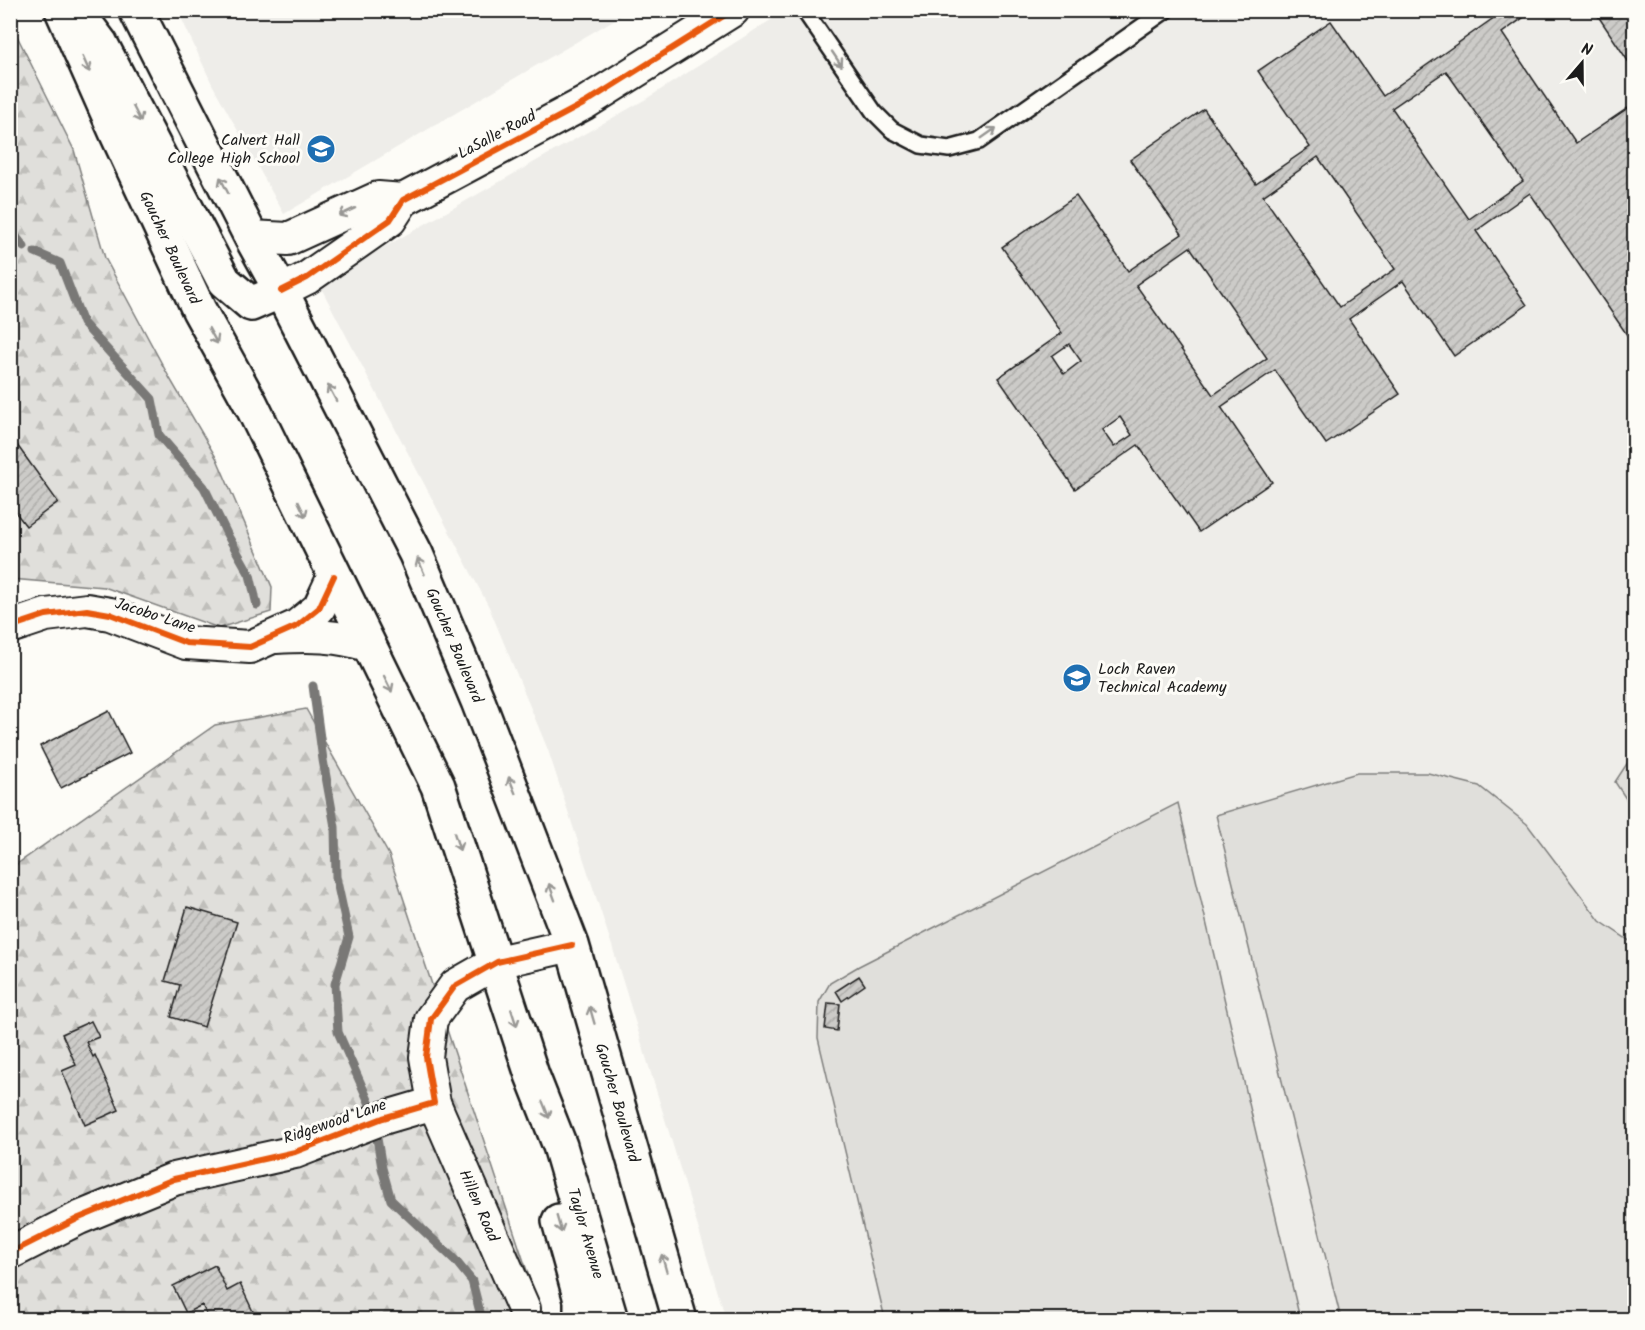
<svg xmlns="http://www.w3.org/2000/svg" width="1645" height="1330" font-family="Kalam,sans-serif">
	<style>
		.built { fill: #eeede9 }
		.forest { fill: url(#forest-firs); stroke: #7e7e7c; stroke-width: 1.5 }
		.garden { fill: #e0dfdb; stroke: #7e7e7c; stroke-width: 1.5 }
		.lines { fill: none; stroke-linecap: round; stroke-linejoin: round }
		.stream { stroke: #797876; stroke-width: 9 }
		.building { fill: url(#building-hatch); stroke: #1c1c1c; stroke-width: 1.5; fill-rule: evenodd }
		.lane-casing { stroke: #1c1c1c; stroke-width: 20 }
		.street-casing { stroke: #1c1c1c; stroke-width: 36 }
		.secondary-casing { stroke: #1c1c1c; stroke-width: 38 }
		.lane { stroke: #fdfcf7; stroke-width: 15 }
		.street { stroke: #fdfcf7; stroke-width: 32 }
		.secondary { stroke: #fdfcf7; stroke-width: 33 }
		.cycleway-casing { stroke: #fdfcf7; stroke-width: 10 }
		.cycleway { stroke: #e8590c; stroke-width: 6 }
		.oneway { stroke: #989794 }
		.labels { text-anchor: middle; dominant-baseline: central; stroke-width: 6; stroke-linejoin: round; paint-order: stroke }
		.street-label { font-size: 16px; fill: #1c1c1c; stroke: #fdfcf7 }
		.poi-label { font-size: 16px; fill: #1c1c1c; stroke: #fdfcf7; text-anchor: end }
	</style>
	<defs>
		<pattern id="forest-firs" width="22" height="20" patternUnits="userSpaceOnUse" patternTransform="scale(1.5)"><rect width="22" height="20" fill="#e0dfdb"/><path d="M5 1l3.5 6h-7zM16 11l3.5 6h-7z" fill="#c0bfbb"/></pattern>
		<pattern id="building-hatch" width="6" height="6" patternUnits="userSpaceOnUse" patternTransform="scale(1.5)"><rect width="6" height="6" fill="#cccbc8"/><path d="M-1 1l2-2M0 6l6-6M5 7l2-2" fill="none" stroke="#afaeab"/></pattern>
	</defs>
	<rect width="100%" height="100%" fill="#fdfcf7"/>
	<filter id="ink" filterUnits="userSpaceOnUse"><feTurbulence type="fractalNoise" baseFrequency=".0167" numOctaves="2"/><feDisplacementMap in="SourceGraphic" scale="12" xChannelSelector="R" yChannelSelector="G"/><feConvolveMatrix kernelMatrix="1 2 1 2 8 2 1 2 1" color-interpolation-filters="sRGB"/></filter>
	<g filter="url(#ink)">
		<path class="built" d="M 178,11 L 629,11 L 284,214 L 212,84 Z
			M 785,11 L 1634,11 L 1634,1319 L 726,1319 L 613,949 L 548,750 L 489,607 L 319,284 L 646,99 Z"/>
		<path class="forest" d="M 10,22 L 74,150 L 105,258 L 169,377 L 217,459 L 272,587 L 271,612 L 219,628 L 104,587 L 11,579 Z
			M 306,709 L 389,855 L 541,1313 L 539,1319 L 11,1319 L 10,869 L 215,725 Z"/>
		<path class="garden" d="M 1634,753 L 1634,811 L 1615,782 Z
			M 1357,773 L 1428,773 L 1479,786 L 1527,824 L 1600,921 L 1634,944 L 1634,1319 L 1341,1319 L 1216,815 Z
			M 1178,803 L 1300,1319 L 885,1319 L 818,1038 L 819,1002 L 830,983 L 859,966 Z"/>
		<g class="lines">
			<path class="stream" d="M 10,229 L 24,247
				M 35,252 L 60,263 L 83,323 L 152,399 L 159,435 L 204,487 L 228,536 L 250,575 L 257,605
				M 313,686 L 323,760 L 335,827 L 336,877 L 349,937 L 335,984 L 338,1032 L 372,1109 L 382,1168 L 391,1200 L 455,1260 L 472,1281 L 482,1320"/>
		</g>
		<path class="building" d="M 1505,10 L 1534,10 L 1502,33 L 1576,143 L 1634,104 L 1634,345 L 1530,193 L 1476,231 L 1527,305 L 1454,356 L 1403,281 L 1349,319 L 1400,394 L 1326,444 L 1275,370 L 1221,407 L 1272,482 L 1199,532 L 1138,445 L 1075,489 L 998,378 L 1062,333 L 1002,247 L 1076,196 L 1128,271 L 1182,234 L 1130,160 L 1204,109 L 1256,184 L 1310,147 L 1258,71 L 1331,21 L 1383,96 ZM 1446,71 L 1523,181 L 1469,219 L 1392,108 ZM 1318,157 L 1395,269 L 1340,307 L 1263,196 ZM 1190,247 L 1267,358 L 1213,395 L 1136,285 ZM 1069,344 L 1081,361 L 1064,374 L 1052,356 ZM 1120,417 L 1132,435 L 1114,447 L 1102,430 Z
			M 1594,10 L 1634,10 L 1634,70 Z
			M 17,445 L 58,502 L 26,526 L 10,505 L 10,449 Z
			M 109,711 L 130,753 L 61,788 L 40,746 Z
			M 187,907 L 237,922 L 204,1027 L 171,1017 L 180,985 L 165,981 Z
			M 859,976 L 865,985 L 842,1001 L 836,991 Z
			M 828,1003 L 840,1004 L 837,1031 L 825,1029 Z
			M 91,1021 L 99,1037 L 86,1042 L 93,1057 L 95,1055 L 119,1110 L 85,1125 L 62,1071 L 76,1065 L 62,1034 Z
			M 215,1265 L 227,1291 L 240,1284 L 257,1320 L 209,1320 L 202,1305 L 186,1313 L 173,1286 Z"/>
		<g class="lines">
			<g class="lane-casing">
				<path id="lane" d="M 804,10 L 874,112 L 892,130 L 921,145 L 949,149 L 979,141 L 1166,10"/>
			</g>
			<g class="street-casing">
				<g id="street">
					<path d="M 251,237 L 288,239 L 378,198 L 403,200"/>
					<path d="M 281,291 L 307,278 L 390,220 L 403,200 L 585,103 L 733,10"/>
					<path d="M 10,627 L 46,615 L 87,610 L 110,614 L 186,643 L 250,647 L 297,626 L 319,608 L 334,576"/>
					<path d="M 276,637 C 310,635 336,635 368,645"/>
					<path id="s1" d="M 434,1103 L 524,1309"/>
					<path d="M 10,1253 L 79,1218 L 174,1179 L 295,1152 L 383,1118 L 434,1103 L 426,1057 L 431,1019 L 455,986 L 497,962 L 572,945"/>
				</g>
			</g>
			<g class="secondary-casing">
				<g id="secondary">
					<path id="s2" d="M 62,10 L 117,134 L 199,310 L 251,404 L 438,786 L 532,1075 L 560,1146 L 611,1320"/>
					<path id="s3" d="M 136,10 L 251,237 L 281,291 L 416,554 L 478,701 L 572,945 L 680,1320"/>
					<path d="M 89,28 L 101,44 L 224,281 L 251,304 L 281,291"/>
					<path d="M 559,1221 L 581,1300 L 581,1320"/>
				</g>
			</g>
			<use href="#lane" class="lane"/>
			<use href="#street" class="street"/>
			<use href="#secondary" class="secondary"/>
			<g class="cycleway-casing">
				<path id="cycleway" d="M 281,291 L 307,278 L 390,220 L 403,200 L 585,103 L 733,10
					M 10,627 L 46,615 L 87,610 L 110,614 L 186,643 L 250,647 L 297,626 L 319,608 L 334,576
					M 10,1253 L 79,1218 L 174,1179 L 295,1152 L 383,1118 L 434,1103 L 426,1057 L 431,1019 L 455,986 L 497,962 L 572,945"/>
			</g>
			<use href="#cycleway" class="cycleway"/>
		</g>
		<defs><path id="oneway-shaft" d="M-6 0H5M1.5-3L5.5 0L1.5 3" fill="none" stroke-width="1.6" stroke-linecap="round" stroke-linejoin="round" transform="scale(1.5)"/></defs>
		<g class="oneway">
			<use href="#oneway-shaft" transform="translate(837 59) rotate(56)"/>
			<use href="#oneway-shaft" transform="translate(86 64) rotate(66)"/>
			<use href="#oneway-shaft" transform="translate(137 114) rotate(63)"/>
			<use href="#oneway-shaft" transform="translate(989 133) rotate(-35)"/>
			<use href="#oneway-shaft" transform="translate(224 185) rotate(-117)"/>
			<use href="#oneway-shaft" transform="translate(347 212) rotate(155)"/>
			<use href="#oneway-shaft" transform="translate(213 336) rotate(61)"/>
			<use href="#oneway-shaft" transform="translate(332 393) rotate(-118)"/>
			<use href="#oneway-shaft" transform="translate(302 509) rotate(64)"/>
			<use href="#oneway-shaft" transform="translate(421 566) rotate(-113)"/>
			<use href="#oneway-shaft" transform="translate(388 684) rotate(64)"/>
			<use href="#oneway-shaft" transform="translate(512 785) rotate(-112)"/>
			<use href="#oneway-shaft" transform="translate(457 842) rotate(72)"/>
			<use href="#oneway-shaft" transform="translate(552 892) rotate(-110)"/>
			<use href="#oneway-shaft" transform="translate(592 1015) rotate(-106)"/>
			<use href="#oneway-shaft" transform="translate(514 1018) rotate(72)"/>
			<use href="#oneway-shaft" transform="translate(546 1110) rotate(68)"/>
			<use href="#oneway-shaft" transform="translate(559 1224) rotate(74)"/>
			<use href="#oneway-shaft" transform="translate(664 1263) rotate(-106)"/>
		</g>
	</g>
	<defs>
		<g id="school-disc" transform="scale(1.5)"><circle r="9.5" fill="#1f6fb2" stroke="#fdfcf7"/><path d="M0-5L7-2L0 1L-7-2ZM-4 1L0 2.5L4 1V4Q0 6-4 4Z" fill="#fff"/></g>
	</defs>
	<g fill-rule="evenodd">
		<use href="#school-disc" x="321" y="149"/>
		<use href="#school-disc" x="1077" y="678"/>
	</g>
	<g class="labels">
		<g class="street-label">
			<text transform="translate(497 135) rotate(-28)">LaSalle Road</text>
			<text stroke="none"><textPath href="#s2" startOffset="261">Goucher Boulevard</textPath></text>
			<text transform="translate(155 616) rotate(18)">Jacobo Lane</text>
			<text stroke="none"><textPath href="#s3" startOffset="711">Goucher Boulevard</textPath></text>
			<text stroke="none"><textPath href="#s3" startOffset="1197">Goucher Boulevard</textPath></text>
			<text transform="translate(335 1122) rotate(-19)">Ridgewood Lane</text>
			<text stroke="none"><textPath href="#s1" startOffset="112">Hillen Road</textPath></text>
			<text stroke="none"><textPath href="#s2" startOffset="1334">Taylor Avenue</textPath></text>
		</g>
		<g class="poi-label">
			<text x="300" y="140">Calvert Hall<tspan x="300" dy="18">College High School</tspan></text>
			<text x="1098" y="669" text-anchor="start">Loch Raven<tspan x="1098" dy="18">Technical Academy</tspan></text>
		</g>
	</g>
	<rect width="1645" height="1330" fill="none" stroke="#fdfcf7" stroke-width="36"/>
	<rect x="18" y="18" width="1609" height="1294" fill="none" stroke="#1c1c1c" stroke-width="2" filter="url(#ink)"/>
	<g transform="translate(1582 63) rotate(20)" stroke="#fdfcf7" stroke-width="4.5" paint-order="stroke">
	<path d="M0-4.5L10 22L0 15L-10 22Z" fill="#1c1c1c"/>
	<text y="-9" font-size="16" font-weight="bold" text-anchor="middle" fill="#1c1c1c">N</text>
	</g>
</svg>
